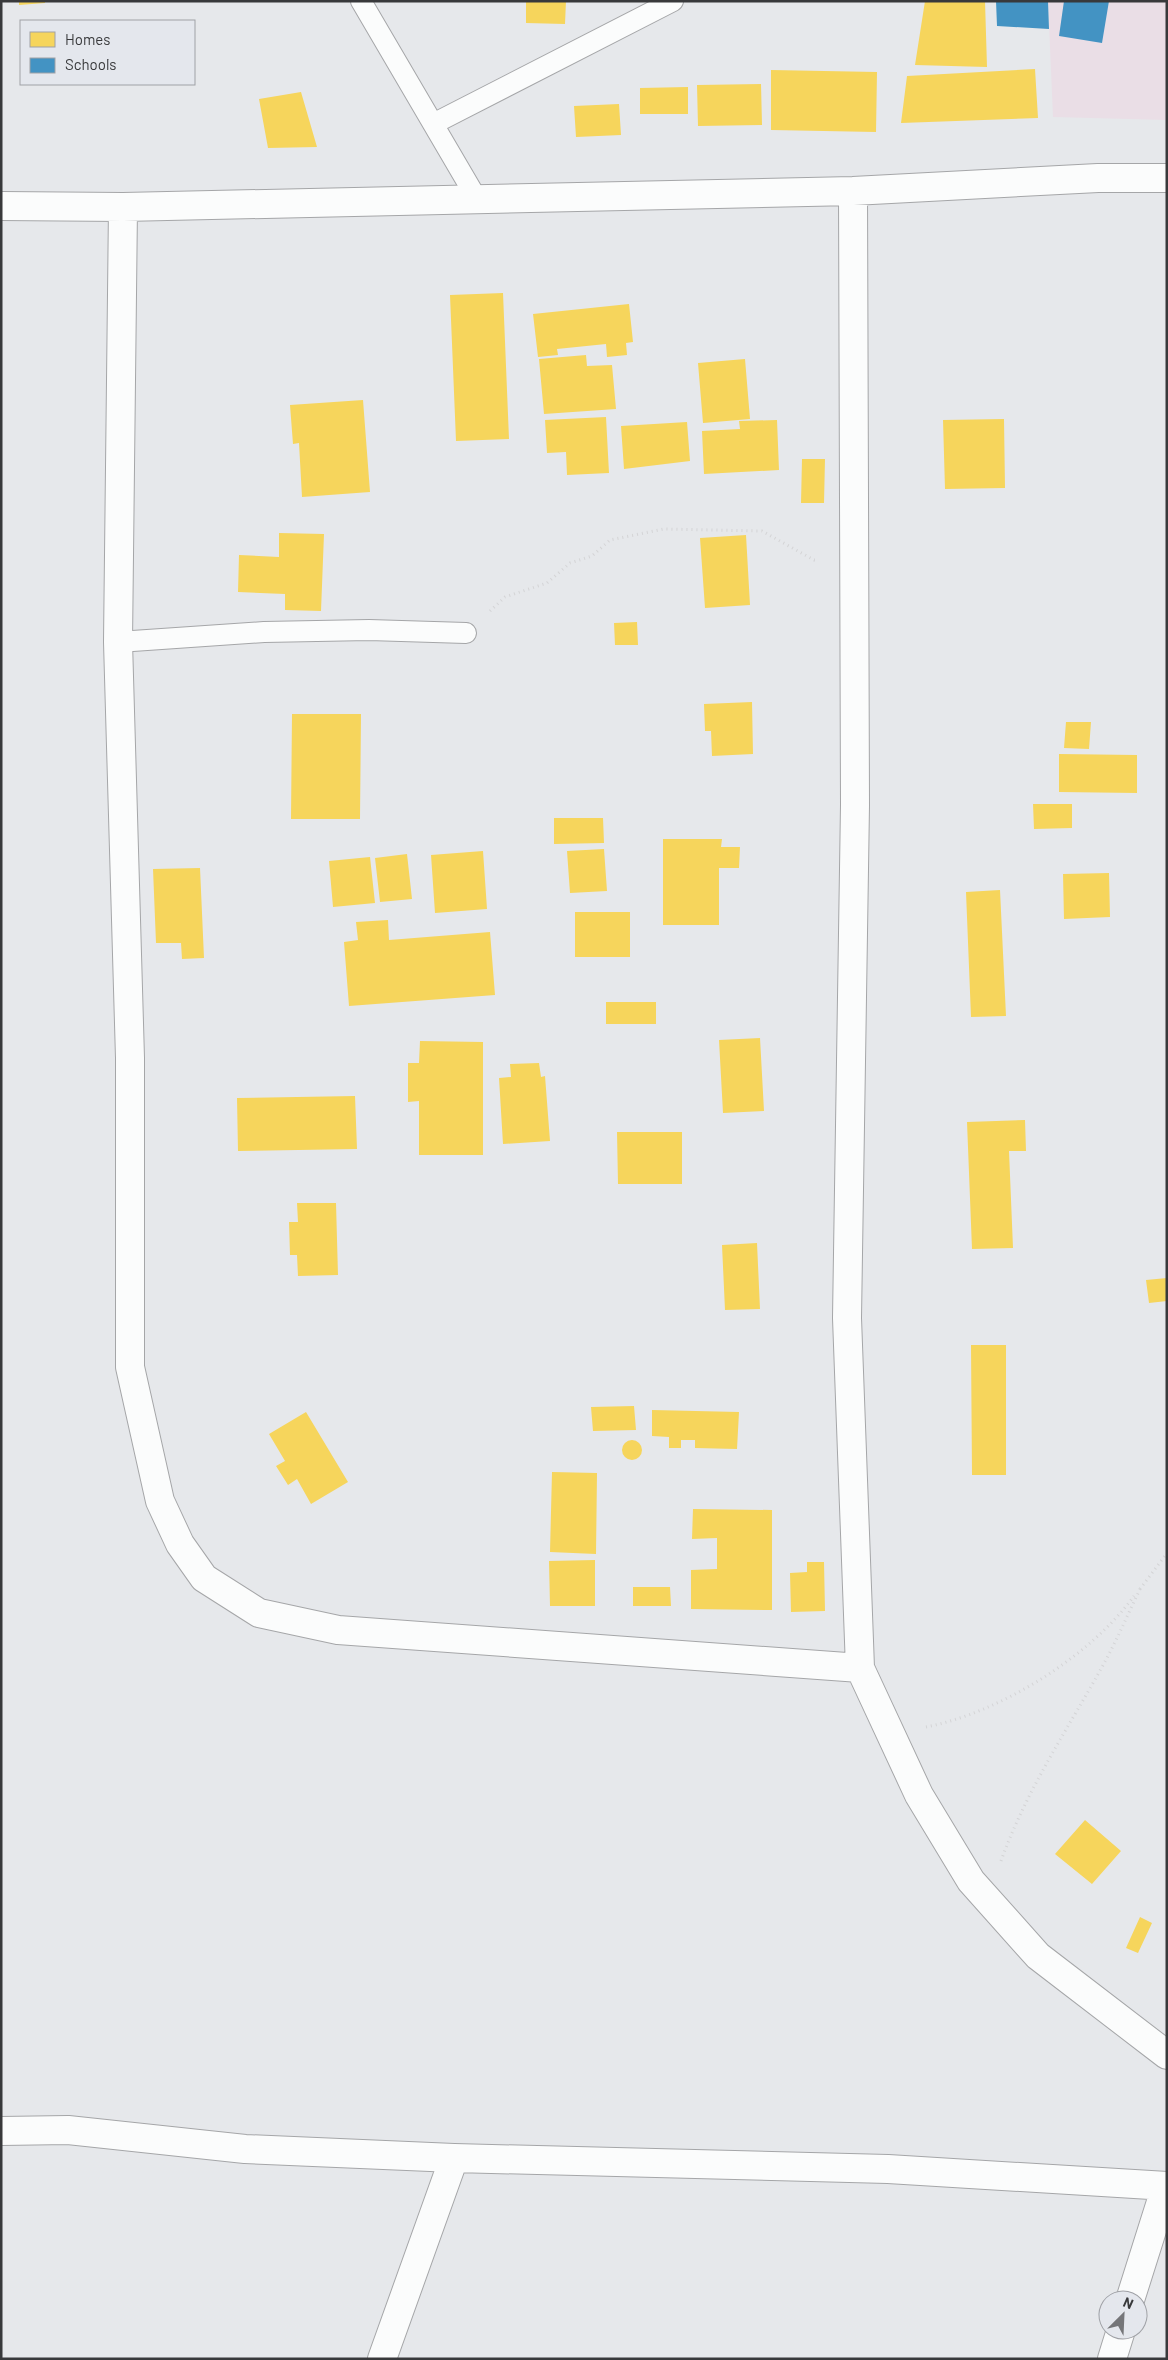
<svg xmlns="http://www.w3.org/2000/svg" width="1168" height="2360" font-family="Barlow,sans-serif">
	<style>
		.education { fill: #eadee6 }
		.homes { fill: #f6d55c }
		.schools { fill: #4393c3 }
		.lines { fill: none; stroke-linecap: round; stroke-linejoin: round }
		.service-casing { stroke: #a5a6a8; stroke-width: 22 }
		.minor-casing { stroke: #a5a6a8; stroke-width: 30 }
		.path { stroke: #d4d4d6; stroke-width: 3; stroke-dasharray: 1 4; stroke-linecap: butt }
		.service { stroke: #fbfcfc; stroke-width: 20 }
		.minor { stroke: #fbfcfc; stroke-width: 28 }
	</style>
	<rect width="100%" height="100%" fill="#e6e8eb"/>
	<path class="education" d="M 1048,1 L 1167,1 L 1167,120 L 1053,117 Z"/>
	<path class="homes" d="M 19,1 L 45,1 L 45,3 L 19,5 Z
		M 526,1 L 566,1 L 565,24 L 526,23 Z
		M 925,1 L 985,1 L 987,67 L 915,65 Z
		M 1035,69 L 1038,118 L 901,123 L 907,76 Z
		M 771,70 L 877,72 L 876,132 L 771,130 Z
		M 761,84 L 762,125 L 698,126 L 697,85 Z
		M 688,87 L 688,114 L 640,114 L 640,88 Z
		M 301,92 L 317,147 L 268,148 L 259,99 Z
		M 619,104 L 621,135 L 576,137 L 574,106 Z
		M 503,293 L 509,439 L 456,441 L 450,295 Z
		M 629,304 L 633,342 L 626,343 L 627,355 L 607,357 L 606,344 L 557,349 L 558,355 L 538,357 L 533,314 Z
		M 586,355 L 587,366 L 612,365 L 616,409 L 544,414 L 539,359 Z
		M 745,359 L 750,419 L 703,423 L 698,363 Z
		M 363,400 L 370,492 L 302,497 L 299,443 L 293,444 L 290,405 Z
		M 606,417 L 609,473 L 567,475 L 566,452 L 547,453 L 545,420 Z
		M 1004,419 L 1005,488 L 945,489 L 943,420 Z
		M 777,420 L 779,470 L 704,474 L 702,431 L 740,429 L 739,421 Z
		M 687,422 L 690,461 L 624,469 L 621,426 Z
		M 802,459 L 825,459 L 824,503 L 801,503 Z
		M 279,533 L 324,534 L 321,611 L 285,610 L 285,594 L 238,592 L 239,555 L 279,557 Z
		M 746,535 L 750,605 L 705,608 L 700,538 Z
		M 637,622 L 638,645 L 615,645 L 614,623 Z
		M 752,702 L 753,754 L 712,756 L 711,731 L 705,731 L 704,704 Z
		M 292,714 L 361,714 L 360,819 L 291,819 Z
		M 1066,722 L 1091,722 L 1089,749 L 1064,748 Z
		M 1059,754 L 1137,755 L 1137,793 L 1059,792 Z
		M 1033,804 L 1072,804 L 1072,828 L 1034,829 Z
		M 554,818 L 603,818 L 604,843 L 554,844 Z
		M 663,839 L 722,839 L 721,847 L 740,847 L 739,868 L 719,868 L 719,925 L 663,925 Z
		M 604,849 L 607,891 L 570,893 L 567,851 Z
		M 483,851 L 487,909 L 435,913 L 431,855 Z
		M 407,854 L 412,899 L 380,902 L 375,858 Z
		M 370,857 L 375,903 L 333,907 L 329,861 Z
		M 200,868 L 204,958 L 182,959 L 181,943 L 156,943 L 153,869 Z
		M 1109,873 L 1110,917 L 1064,919 L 1063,874 Z
		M 1000,890 L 1006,1016 L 971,1017 L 966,892 Z
		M 575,912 L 630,912 L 630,957 L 575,957 Z
		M 388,920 L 389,940 L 490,932 L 495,995 L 349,1006 L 344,942 L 358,940 L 356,922 Z
		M 606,1002 L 656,1002 L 656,1024 L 606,1024 Z
		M 760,1038 L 764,1111 L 723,1113 L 719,1040 Z
		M 420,1041 L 483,1042 L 483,1155 L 419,1155 L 419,1101 L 408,1102 L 408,1063 L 419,1063 Z
		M 539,1063 L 541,1077 L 545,1076 L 550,1141 L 503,1144 L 499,1078 L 511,1077 L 510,1064 Z
		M 355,1096 L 357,1149 L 238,1151 L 237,1098 Z
		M 1025,1120 L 1026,1151 L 1009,1151 L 1013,1248 L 972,1249 L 967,1122 Z
		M 617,1132 L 682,1132 L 682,1184 L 618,1184 Z
		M 297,1203 L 336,1203 L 338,1275 L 298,1276 L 297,1255 L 290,1255 L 289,1222 L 298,1222 Z
		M 757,1243 L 760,1309 L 725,1310 L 722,1245 Z
		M 1167,1278 L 1167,1301 L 1149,1303 L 1146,1280 Z
		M 971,1345 L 1006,1345 L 1006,1475 L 972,1475 Z
		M 634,1406 L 636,1430 L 593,1431 L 591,1407 Z
		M 652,1410 L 739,1412 L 737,1449 L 695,1448 L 695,1440 L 681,1440 L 681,1448 L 669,1448 L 669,1437 L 652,1436 Z
		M 306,1412 L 348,1482 L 311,1504 L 297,1479 L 288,1485 L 276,1466 L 285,1461 L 269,1434 Z
		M622 1450a10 10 0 1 1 20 0a10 10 0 1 1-20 0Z
		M 552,1472 L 597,1473 L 596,1554 L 550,1552 Z
		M 693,1509 L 772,1510 L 772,1610 L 691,1609 L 691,1570 L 717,1569 L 717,1538 L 692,1539 Z
		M 595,1560 L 595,1606 L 550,1606 L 549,1561 Z
		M 807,1562 L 824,1562 L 825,1611 L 791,1612 L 790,1573 L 807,1572 Z
		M 633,1587 L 670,1587 L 671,1606 L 633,1606 Z
		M 1085,1820 L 1121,1851 L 1092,1884 L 1055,1854 Z
		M 1140,1917 L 1152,1923 L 1138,1953 L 1126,1948 Z"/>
	<path class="schools" d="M 996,1 L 1048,1 L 1049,29 L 997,26 Z
		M 1064,1 L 1109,1 L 1102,43 L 1059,36 Z"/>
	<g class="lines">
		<g class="service-casing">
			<path id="service" d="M 361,1 L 477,199
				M 433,124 L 673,1
				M 118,642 L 264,632 L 369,630 L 466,633"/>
		</g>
		<g class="minor-casing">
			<path id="minor" d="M 853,191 L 855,805 L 847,1318 L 860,1668 L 919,1795 L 971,1881 L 1038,1956 L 1167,2055
				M 1,206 L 123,207 L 853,191 L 1098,178 L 1167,178
				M 123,207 L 118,642 L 130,1058 L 130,1367 L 160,1501 L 180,1544 L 204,1578 L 259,1613 L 338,1630 L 860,1668
				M 1,2131 L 68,2130 L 245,2149 L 454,2158 L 888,2169 L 1167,2186
				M 1130,2300 L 1166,2186
				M 382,2359 L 454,2158
				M 1112,2359 L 1121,2330"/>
		</g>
		<path class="path" d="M 490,611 L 505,597 L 547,583 L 570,563 L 592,556 L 610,540 L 664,529 L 762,531 L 814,560 L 818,560
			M 1140,1589 L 1167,1553
			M 926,1727 C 999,1713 1090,1657 1134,1596
			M 1001,1861 C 1027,1788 1070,1726 1107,1658 C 1119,1635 1129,1612 1140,1589"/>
		<use href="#service" class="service"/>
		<use href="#minor" class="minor"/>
	</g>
	<rect width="1168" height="2360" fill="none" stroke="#38393b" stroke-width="5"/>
	<rect x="20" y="20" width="175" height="65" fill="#e4e7ed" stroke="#9fa1a6"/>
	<rect x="30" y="32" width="25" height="15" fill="#f6d55c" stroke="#9fa1a6"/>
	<text x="65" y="45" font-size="15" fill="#38393b">Homes</text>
	<rect x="30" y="58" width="25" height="15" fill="#4393c3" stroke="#9fa1a6"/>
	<text x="65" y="70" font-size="15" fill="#38393b">Schools</text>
	<g transform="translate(1123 2315) rotate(24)"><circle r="24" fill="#e4e7ed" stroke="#9fa1a6"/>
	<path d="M0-4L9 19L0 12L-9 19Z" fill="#757679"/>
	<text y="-8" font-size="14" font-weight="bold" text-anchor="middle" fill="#38393b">N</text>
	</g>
</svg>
